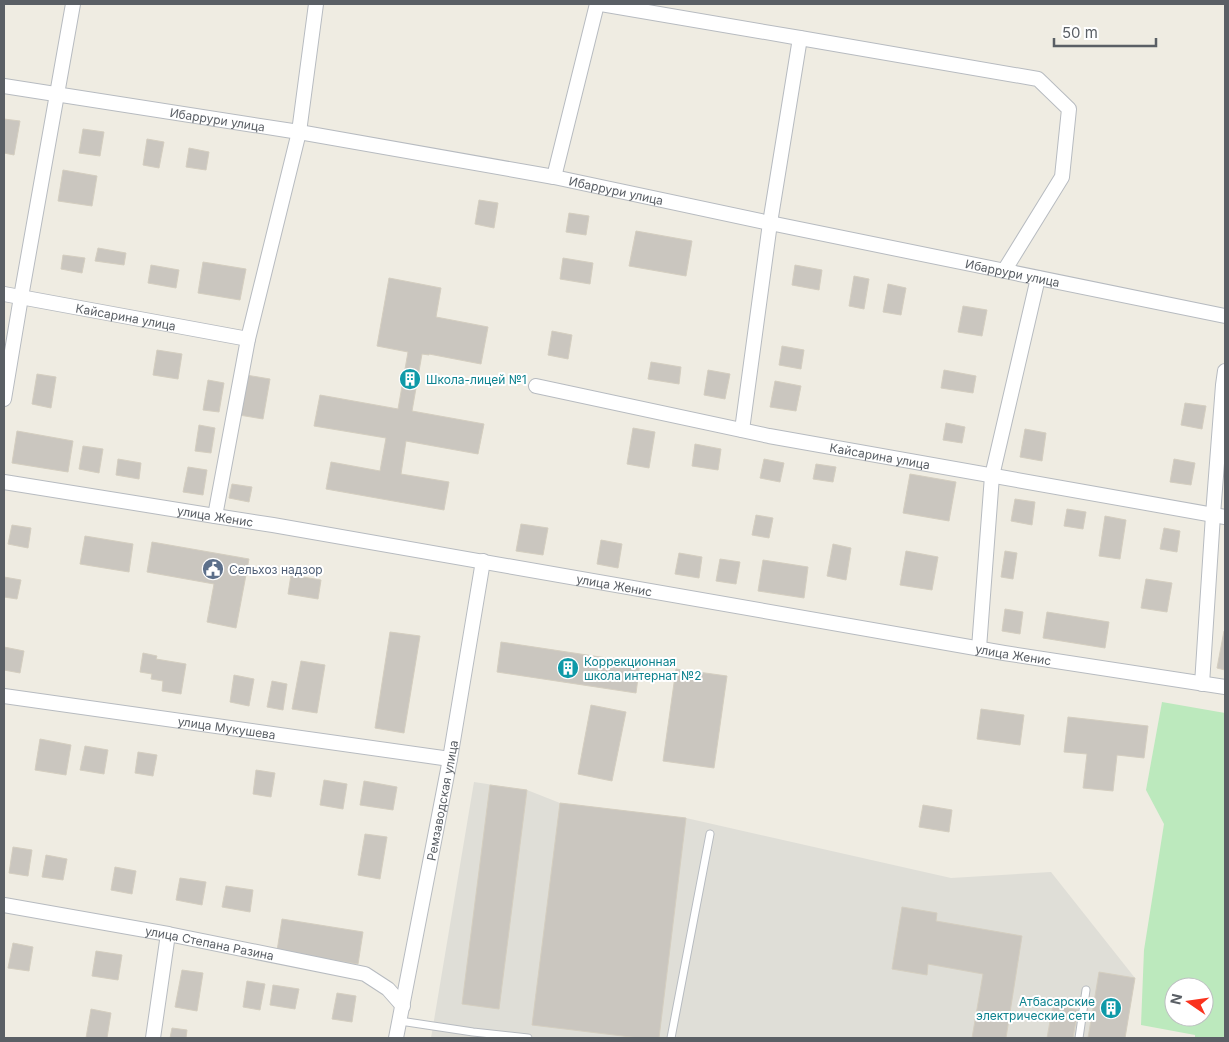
<svg xmlns="http://www.w3.org/2000/svg" width="1229" height="1042" font-family="Inter,sans-serif">
	<style>
		.industrial { fill: #dfded7 }
		.green { fill: #bce9bd; fill-rule: evenodd }
		.building { fill: #cac6bf; stroke: #d4cec0 }
		.lines { fill: none; stroke-linecap: round; stroke-linejoin: round }
		.lane-casing { stroke: #b7bbc0; stroke-width: 9 }
		.street-casing { stroke: #b7bbc0; stroke-width: 16 }
		.lane { stroke: #fff; stroke-width: 7 }
		.street { stroke: #fff; stroke-width: 14 }
		.labels { text-anchor: middle; dominant-baseline: central; stroke-width: 4; stroke-linejoin: round; paint-order: stroke }
		.street-label { font-size: 12px; fill: #5a5f65; stroke: #fff }
		.culture-label { font-size: 12px; fill: #0d838f; stroke: #fff; text-anchor: start }
		.service-label { font-size: 12px; fill: #4e5e75; stroke: #fff; text-anchor: start }
	</style>
	<rect width="100%" height="100%" fill="#efece2"/>
	<path class="industrial" d="M 474,782 L 527,790 L 560,803 L 686,818 L 951,878 L 1051,872 L 1135,978 L 1125,1038 L 431,1038 Z"/>
	<path class="green" d="M 1162,702 L 1225,713 L 1225,1038 L 1195,1038 L 1195,1035 L 1141,1025 L 1144,950 L 1164,824 L 1146,790 ZM 1174,987 L 1204,987 L 1204,1017 L 1174,1017 Z"/>
	<path class="building" d="M 4,119 L 20,121 L 14,155 L 4,153 Z
		M 83,129 L 104,132 L 100,156 L 79,153 Z
		M 147,139 L 164,142 L 159,168 L 143,165 Z
		M 189,148 L 209,152 L 206,170 L 186,167 Z
		M 63,170 L 97,176 L 92,206 L 58,201 Z
		M 479,200 L 498,203 L 494,228 L 475,224 Z
		M 569,213 L 589,216 L 586,235 L 566,232 Z
		M 636,231 L 692,241 L 686,276 L 629,266 Z
		M 98,248 L 126,253 L 124,265 L 95,261 Z
		M 63,255 L 85,258 L 82,273 L 61,269 Z
		M 563,258 L 593,263 L 590,284 L 560,279 Z
		M 203,262 L 246,269 L 240,300 L 198,293 Z
		M 151,265 L 179,270 L 176,288 L 148,283 Z
		M 795,265 L 822,270 L 819,290 L 792,285 Z
		M 854,276 L 869,279 L 864,309 L 849,306 Z
		M 389,278 L 441,288 L 436,317 L 488,327 L 481,364 L 429,354 L 429,355 L 422,354 L 412,411 L 484,424 L 478,454 L 406,441 L 401,474 L 449,482 L 444,510 L 326,489 L 331,462 L 380,471 L 386,438 L 314,426 L 320,395 L 398,409 L 408,352 L 377,346 Z
		M 888,284 L 906,288 L 901,315 L 883,312 Z
		M 963,306 L 987,310 L 982,336 L 958,332 Z
		M 552,331 L 572,335 L 568,359 L 548,355 Z
		M 782,346 L 804,350 L 801,369 L 779,365 Z
		M 157,350 L 182,354 L 178,379 L 153,375 Z
		M 651,362 L 681,367 L 679,384 L 648,379 Z
		M 708,370 L 730,374 L 725,399 L 704,395 Z
		M 944,370 L 976,376 L 973,393 L 941,388 Z
		M 37,374 L 56,377 L 51,408 L 32,404 Z
		M 246,375 L 270,379 L 263,419 L 239,415 Z
		M 208,380 L 224,383 L 219,412 L 203,410 Z
		M 775,381 L 801,386 L 796,411 L 770,407 Z
		M 1185,403 L 1206,406 L 1202,429 L 1181,425 Z
		M 946,423 L 965,427 L 962,443 L 943,440 Z
		M 199,425 L 215,428 L 211,453 L 195,451 Z
		M 633,428 L 655,432 L 649,468 L 627,464 Z
		M 1025,429 L 1046,433 L 1042,461 L 1020,457 Z
		M 17,431 L 73,441 L 68,472 L 12,463 Z
		M 695,444 L 721,449 L 718,470 L 692,466 Z
		M 83,446 L 103,449 L 99,473 L 79,469 Z
		M 118,459 L 141,463 L 139,479 L 116,475 Z
		M 764,459 L 784,463 L 780,482 L 760,478 Z
		M 1174,459 L 1195,463 L 1191,485 L 1170,482 Z
		M 816,464 L 836,467 L 833,482 L 813,479 Z
		M 188,467 L 207,470 L 203,495 L 183,492 Z
		M 910,474 L 956,482 L 949,521 L 903,513 Z
		M 232,484 L 252,487 L 249,502 L 229,498 Z
		M 1015,499 L 1035,502 L 1032,525 L 1011,521 Z
		M 1067,509 L 1086,512 L 1083,529 L 1064,526 Z
		M 756,515 L 773,518 L 769,538 L 752,535 Z
		M 1105,516 L 1126,520 L 1120,559 L 1099,556 Z
		M 521,524 L 548,528 L 543,555 L 516,551 Z
		M 12,525 L 31,528 L 28,548 L 8,544 Z
		M 1164,528 L 1180,531 L 1177,552 L 1160,549 Z
		M 85,536 L 133,544 L 129,572 L 80,564 Z
		M 601,540 L 622,544 L 618,568 L 597,564 Z
		M 152,542 L 249,559 L 236,628 L 207,622 L 214,584 L 147,572 Z
		M 833,544 L 851,548 L 846,580 L 827,576 Z
		M 906,551 L 938,557 L 932,590 L 900,585 Z
		M 1005,551 L 1017,553 L 1013,579 L 1001,577 Z
		M 679,553 L 702,557 L 699,578 L 675,574 Z
		M 720,559 L 740,562 L 736,584 L 716,581 Z
		M 763,560 L 808,567 L 804,598 L 758,591 Z
		M 291,575 L 321,580 L 318,599 L 288,594 Z
		M 4,577 L 21,580 L 17,599 L 4,597 Z
		M 1146,579 L 1172,583 L 1167,612 L 1141,608 Z
		M 1005,609 L 1023,612 L 1020,634 L 1002,631 Z
		M 1047,612 L 1109,622 L 1105,648 L 1043,638 Z
		M 1224,631 L 1225,632 L 1225,670 L 1217,668 Z
		M 390,632 L 420,636 L 404,733 L 375,728 Z
		M 501,642 L 640,663 L 636,693 L 497,672 Z
		M 4,647 L 24,651 L 20,673 L 4,670 Z
		M 143,653 L 157,656 L 156,659 L 186,664 L 181,694 L 162,691 L 163,681 L 151,679 L 152,674 L 140,672 Z
		M 301,661 L 325,665 L 317,713 L 292,709 Z
		M 676,669 L 727,676 L 714,768 L 663,761 Z
		M 234,675 L 254,679 L 249,706 L 230,702 Z
		M 272,681 L 287,684 L 283,710 L 267,707 Z
		M 591,705 L 626,712 L 612,781 L 578,774 Z
		M 981,709 L 1024,715 L 1020,745 L 977,739 Z
		M 1068,717 L 1148,726 L 1144,758 L 1117,755 L 1113,791 L 1083,788 L 1087,754 L 1064,752 Z
		M 40,739 L 71,745 L 66,775 L 35,770 Z
		M 85,746 L 108,750 L 104,774 L 80,770 Z
		M 138,752 L 157,755 L 153,776 L 135,773 Z
		M 256,770 L 275,773 L 271,797 L 253,794 Z
		M 324,780 L 347,784 L 343,809 L 320,805 Z
		M 364,781 L 397,787 L 393,810 L 360,805 Z
		M 490,785 L 527,790 L 499,1009 L 462,1004 Z
		M 560,803 L 686,818 L 659,1038 L 639,1038 L 532,1025 Z
		M 923,805 L 952,810 L 949,832 L 919,827 Z
		M 365,834 L 387,837 L 380,879 L 358,875 Z
		M 13,847 L 32,850 L 28,876 L 9,873 Z
		M 46,855 L 67,859 L 63,880 L 42,877 Z
		M 115,867 L 136,871 L 132,894 L 111,890 Z
		M 180,878 L 206,882 L 202,905 L 176,900 Z
		M 226,886 L 253,890 L 250,912 L 222,907 Z
		M 902,907 L 937,913 L 936,921 L 1022,936 L 1006,1038 L 972,1038 L 983,974 L 928,964 L 927,975 L 892,969 Z
		M 282,919 L 363,932 L 358,964 L 277,951 Z
		M 13,943 L 33,947 L 29,971 L 8,968 Z
		M 96,951 L 122,955 L 118,980 L 92,976 Z
		M 182,970 L 203,973 L 197,1011 L 175,1007 Z
		M 1099,972 L 1135,978 L 1125,1038 L 1088,1038 Z
		M 247,981 L 265,984 L 260,1010 L 243,1007 Z
		M 273,985 L 299,989 L 295,1009 L 270,1005 Z
		M 337,993 L 356,996 L 352,1022 L 332,1019 Z
		M 1053,1005 L 1078,1010 L 1073,1038 L 1047,1038 Z
		M 91,1009 L 111,1013 L 107,1038 L 86,1038 Z
		M 172,1028 L 187,1030 L 186,1038 L 170,1038 Z"/>
	<g class="lines">
		<g class="lane-casing">
			<path id="lane" d="M 400,1021 L 473,1032 L 528,1038
				M 671,1038 L 710,834
				M 1079,1038 L 1086,990"/>
		</g>
		<g class="street-casing">
			<g id="street">
				<path d="M 601,4 L 800,38"/>
				<path id="s1" d="M 4,86 L 299,132 L 554,177 L 770,223 L 1225,316"/>
				<path d="M 554,177 L 597,4"/>
				<path id="s2" d="M 4,294 L 248,339"/>
				<path id="s3" d="M 536,386 L 769,436 L 1225,517"/>
				<path d="M 4,399 L 21,297 L 73,4"/>
				<path d="M 742,430 L 770,223 L 800,38 L 1038,79 L 1069,109 L 1062,177 L 1004,271"/>
				<path id="s4" d="M 4,482 L 215,516 L 273,525 L 1004,653 L 1225,687"/>
				<path d="M 215,516 L 248,339 L 299,132 L 316,4"/>
				<path d="M 979,648 L 992,476 L 1038,278"/>
				<path d="M 1202,684 L 1213,515 L 1223,385 L 1225,371"/>
				<path id="s5" d="M 4,696 L 450,759"/>
				<path id="s6" d="M 4,905 L 168,934 L 365,974 L 388,989 L 403,1006"/>
				<path d="M 153,1038 L 168,934"/>
				<path id="s7" d="M 396,1038 L 450,759 L 483,561"/>
			</g>
		</g>
		<use href="#lane" class="lane"/>
		<use href="#street" class="street"/>
	</g>
	<defs>
		<g id="building-disc" transform="scale(1.125)"><circle r="9.5" fill="#0f9aa8" stroke="#fff"/><path d="M-4-6H4V6H1V3H-1V6H-4ZM-2.5-4.3h1.7v1.8h-1.7ZM.8-4.3h1.7v1.8H.8ZM-2.5-1h1.7V.8h-1.7ZM.8-1h1.7V.8H.8Z" fill="#fff"/></g>
		<g id="civic-disc" transform="scale(1.125)"><circle r="9.5" fill="#5c6f8a" stroke="#fff"/><path d="M-.6-6.5H3V-4.5H.6V-3L4-1V1h2V6H-6V1h2V-1L-.6-3ZM-1.2 2.5V6h2.4V2.5Z" fill="#fff"/></g>
	</defs>
	<g fill-rule="evenodd">
		<use href="#building-disc" x="410" y="379"/>
		<use href="#civic-disc" x="213" y="569"/>
		<use href="#building-disc" x="568" y="668"/>
		<use href="#building-disc" x="1111" y="1008"/>
	</g>
	<g class="labels">
		<g class="street-label">
			<text stroke="none"><textPath href="#s1" startOffset="216">Ибаррури улица</textPath></text>
			<text stroke="none"><textPath href="#s1" startOffset="621">Ибаррури улица</textPath></text>
			<text stroke="none"><textPath href="#s1" startOffset="1026">Ибаррури улица</textPath></text>
			<text stroke="none"><textPath href="#s2" startOffset="124">Кайсарина улица</textPath></text>
			<text stroke="none"><textPath href="#s3" startOffset="351">Кайсарина улица</textPath></text>
			<text stroke="none"><textPath href="#s4" startOffset="214">улица Женис</textPath></text>
			<text stroke="none"><textPath href="#s4" startOffset="619">улица Женис</textPath></text>
			<text stroke="none"><textPath href="#s4" startOffset="1024">улица Женис</textPath></text>
			<text stroke="none"><textPath href="#s5" startOffset="225">улица Мукушева</textPath></text>
			<text stroke="none"><textPath href="#s7" startOffset="242">Ремзаводская улица</textPath></text>
			<text stroke="none"><textPath href="#s6" startOffset="209">улица Степана Разина</textPath></text>
		</g>
		<g class="culture-label">
			<text x="426" y="379">Школа-лицей №1</text>
			<text x="584" y="661">Коррекционная<tspan x="584" dy="14">школа интернат №2</tspan></text>
			<text x="1095" y="1001" text-anchor="end">Атбасарские<tspan x="1095" dy="14">электрические сети</tspan></text>
		</g>
		<g class="service-label">
			<text x="229" y="569">Сельхоз надзор</text>
		</g>
	</g>
	<rect width="1229" height="1042" fill="none" stroke="#5a5f65" stroke-width="10"/>
	<g transform="translate(1189 1002) rotate(283)"><circle r="24" fill="#ffffff" stroke="#bdbfc1"/>
	<path d="M0-4L9 19L0 12L-9 19Z" fill="#fa321d"/>
	<text y="-8" font-size="14" font-weight="bold" text-anchor="middle" fill="#5a5f65">N</text>
	</g>
	<path d="M1054 38v8h102v-8" fill="none" stroke="#5a5f65" stroke-width="2.5"/>
	<text x="1062" y="38" font-size="15" fill="#5a5f65" stroke="#ffffff" stroke-width="4" paint-order="stroke">50 m</text>
</svg>
